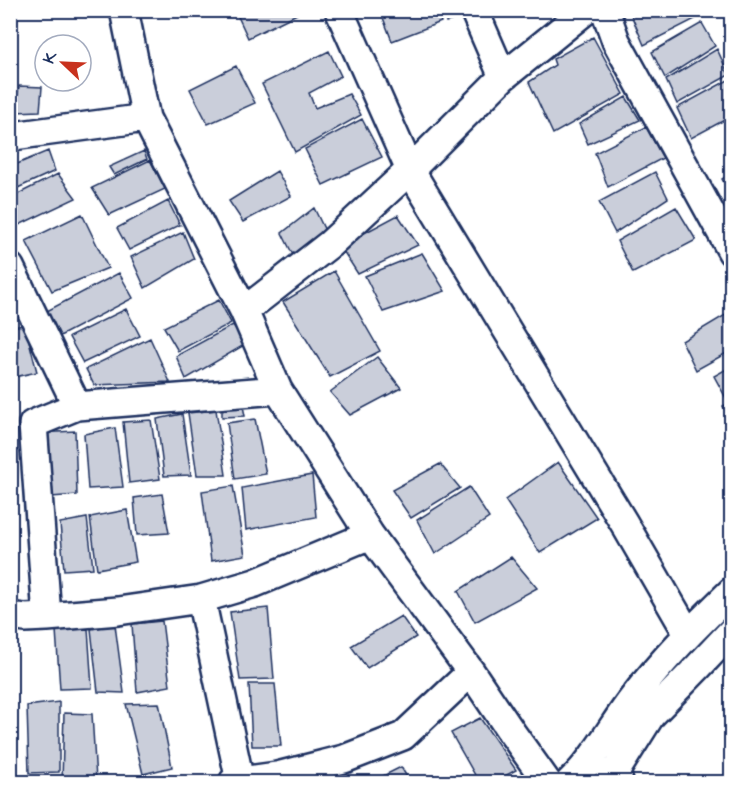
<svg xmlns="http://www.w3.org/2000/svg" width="742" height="793" font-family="Mynerve,sans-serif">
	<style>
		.building { fill: #caceda; stroke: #1b2f5e; stroke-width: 1.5 }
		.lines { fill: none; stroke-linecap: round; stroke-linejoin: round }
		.minor-casing { stroke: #1b2f5e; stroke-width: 32 }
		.tertiary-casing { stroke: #1b2f5e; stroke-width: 38 }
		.minor { stroke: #fff; stroke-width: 27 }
		.tertiary { stroke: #fff; stroke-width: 33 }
	</style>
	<rect width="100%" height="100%" fill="#fff"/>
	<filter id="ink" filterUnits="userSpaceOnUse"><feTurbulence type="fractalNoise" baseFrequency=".0167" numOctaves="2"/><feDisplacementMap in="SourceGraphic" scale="12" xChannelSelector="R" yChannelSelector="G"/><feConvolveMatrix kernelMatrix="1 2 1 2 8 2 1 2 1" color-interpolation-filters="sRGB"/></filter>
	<g filter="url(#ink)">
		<path class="building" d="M 235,10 L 305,10 L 248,38 Z
			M 380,10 L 437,10 L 441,22 L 392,41 Z
			M 441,10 L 459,10 L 463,17 L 446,22 Z
			M 629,10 L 698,10 L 701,16 L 644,45 Z
			M 732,13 L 732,33 L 724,16 Z
			M 702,23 L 715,46 L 665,78 L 652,52 Z
			M 593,37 L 624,94 L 553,134 L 529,82 L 555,65 L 553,59 Z
			M 717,49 L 729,75 L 677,104 L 666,80 Z
			M 329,51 L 341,76 L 309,93 L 315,108 L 349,94 L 361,115 L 295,152 L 262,84 Z
			M 236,66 L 255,103 L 208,124 L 190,89 Z
			M 730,79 L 732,82 L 732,116 L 691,138 L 677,108 Z
			M 19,86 L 42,87 L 40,111 L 15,112 Z
			M 626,97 L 640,120 L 588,144 L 579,124 Z
			M 362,119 L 382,157 L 323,185 L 305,149 Z
			M 646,127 L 663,158 L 608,187 L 595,153 Z
			M 48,151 L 55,171 L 11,191 L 10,167 Z
			M 144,151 L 147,159 L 114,175 L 109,167 Z
			M 150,160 L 165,189 L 109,215 L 92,188 Z
			M 277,171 L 291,196 L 243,222 L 229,201 Z
			M 655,172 L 668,198 L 615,233 L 599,202 Z
			M 732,173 L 732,196 L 722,179 Z
			M 58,174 L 76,198 L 19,225 L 10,205 L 10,198 Z
			M 168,201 L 180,225 L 129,250 L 117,228 Z
			M 676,207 L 696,240 L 633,273 L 617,241 Z
			M 314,208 L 329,239 L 295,259 L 282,233 Z
			M 82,214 L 108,268 L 52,291 L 26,241 Z
			M 398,215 L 418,245 L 358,274 L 340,246 Z
			M 183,232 L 194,259 L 145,288 L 131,257 Z
			M 422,253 L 445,291 L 383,312 L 365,276 Z
			M 334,271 L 380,351 L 330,377 L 283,302 Z
			M 119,273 L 133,298 L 60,336 L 45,312 Z
			M 219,300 L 231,323 L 178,351 L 164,327 Z
			M 126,309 L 140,336 L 83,363 L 69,337 Z
			M 732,311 L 732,350 L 696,370 L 682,341 Z
			M 25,325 L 37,372 L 10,378 L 10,327 Z
			M 233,325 L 246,344 L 186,379 L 176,356 Z
			M 150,338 L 170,382 L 94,385 L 86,369 Z
			M 377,357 L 401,388 L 350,415 L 330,392 Z
			M 732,366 L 732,395 L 726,398 L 714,376 Z
			M 242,401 L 245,416 L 222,417 L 222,403 Z
			M 732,402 L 732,421 L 723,406 Z
			M 216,410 L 226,475 L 197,475 L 188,413 Z
			M 182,414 L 191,475 L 164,476 L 157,419 Z
			M 255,419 L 266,474 L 235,479 L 227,423 Z
			M 151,420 L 160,479 L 129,483 L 123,422 Z
			M 115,428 L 123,487 L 88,489 L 84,434 Z
			M 75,431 L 77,495 L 51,497 L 39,433 Z
			M 558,462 L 597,518 L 540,553 L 505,500 Z
			M 440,464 L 460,488 L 411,518 L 392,490 Z
			M 312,475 L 316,517 L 246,530 L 242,488 Z
			M 233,486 L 245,555 L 211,561 L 202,491 Z
			M 469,487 L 489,518 L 435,554 L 417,520 Z
			M 162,494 L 169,533 L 137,535 L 134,498 Z
			M 127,510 L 136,562 L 97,569 L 90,517 Z
			M 87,518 L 93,568 L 64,570 L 60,523 Z
			M 511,557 L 537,588 L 475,622 L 458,591 Z
			M 268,608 L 274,679 L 240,680 L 230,612 Z
			M 401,616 L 416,637 L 367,668 L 351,646 Z
			M 162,621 L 170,686 L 137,692 L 132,624 Z
			M 115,625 L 124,693 L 98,692 L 91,629 Z
			M 88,629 L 92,688 L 60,689 L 56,630 Z
			M 249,684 L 275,684 L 281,746 L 252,746 Z
			M 59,702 L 59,772 L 29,773 L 27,706 Z
			M 159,703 L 172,767 L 143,774 L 126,704 Z
			M 64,713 L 92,714 L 96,780 L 62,780 Z
			M 480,718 L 516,770 L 494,782 L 479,782 L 451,733 Z
			M 401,767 L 410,782 L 373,782 L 373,781 Z"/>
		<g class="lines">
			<g class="minor-casing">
				<path id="minor" d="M 124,10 L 146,118 L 244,311 L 330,244 L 410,170 L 503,77 L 586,10
					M 339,10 L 410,170 L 624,523 L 688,634
					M 474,10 L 503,77
					M 605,10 L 616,41 L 732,252
					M 10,140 L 13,136 L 146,118
					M 10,267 L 77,406 L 278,390
					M 244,311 L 278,390 L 370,535 L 471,672 L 512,733 L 547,782
					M 201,599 L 240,781
					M 10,616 L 25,618 L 47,617 L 118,611 L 201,599 L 255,583 L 370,535
					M 47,617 L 33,424 L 77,406
					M 233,782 L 277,776 L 344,759 L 403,736 L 471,672
					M 570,782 C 596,758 612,725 634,697 C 663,659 697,625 732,591
					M 609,782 L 651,715 L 698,667 L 732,631"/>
			</g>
			<g class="tertiary-casing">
				<path id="tertiary" d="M 613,775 L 616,782"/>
			</g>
			<use href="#minor" class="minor"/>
			<use href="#tertiary" class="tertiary"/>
		</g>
	</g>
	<rect width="742" height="793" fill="none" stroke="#fff" stroke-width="36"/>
	<rect x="18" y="18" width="706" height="757" fill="none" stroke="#1b2f5e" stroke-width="2" filter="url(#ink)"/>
	<g transform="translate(63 63) rotate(293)"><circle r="28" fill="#ffffff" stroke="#a4acbf" stroke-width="1.5"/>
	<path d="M0-4.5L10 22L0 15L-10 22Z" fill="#c8321e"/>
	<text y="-9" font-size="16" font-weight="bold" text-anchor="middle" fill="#1b2f5e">K</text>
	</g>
</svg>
